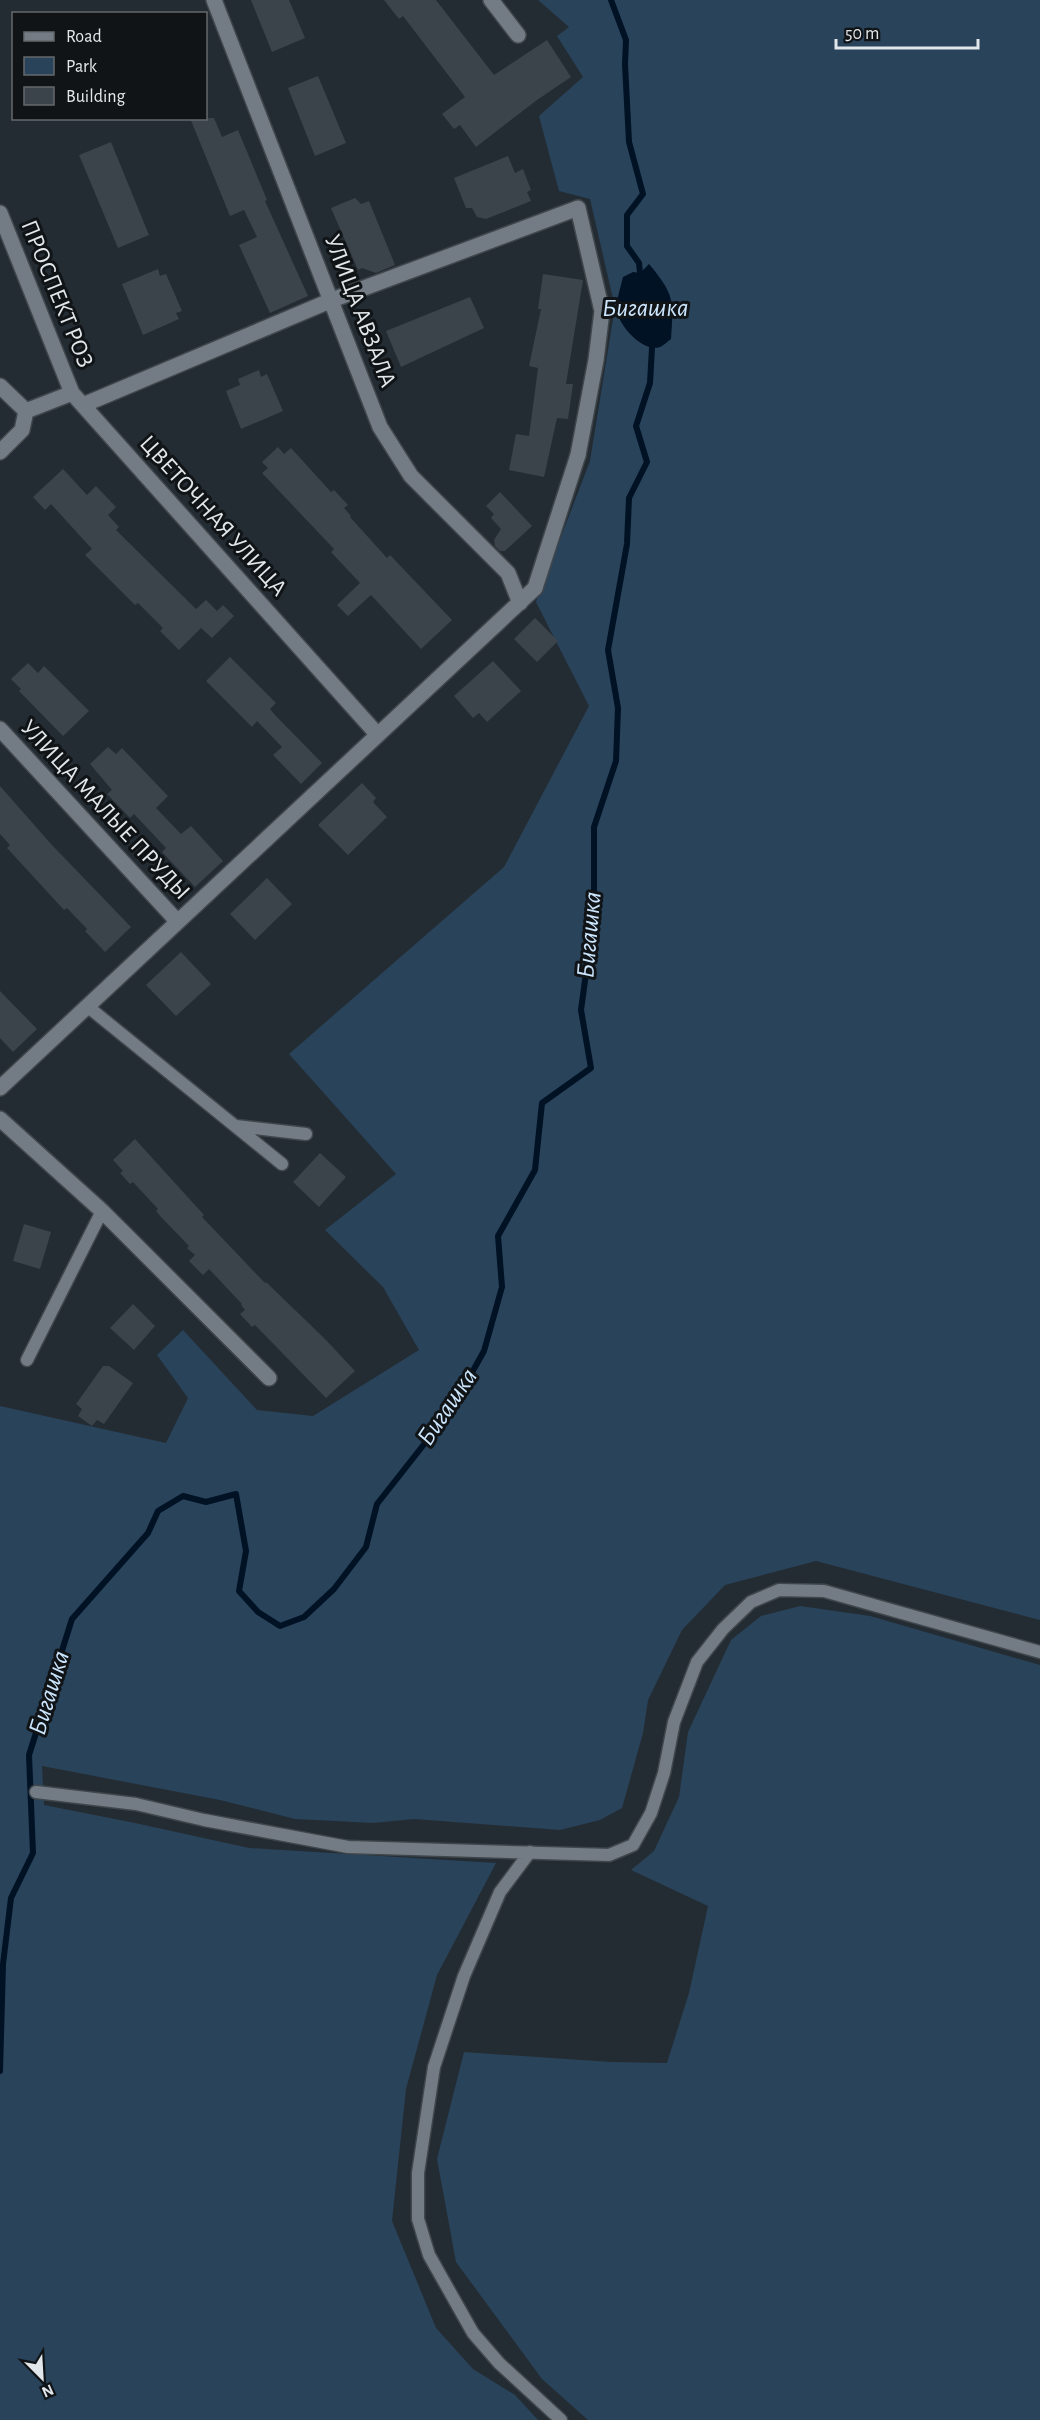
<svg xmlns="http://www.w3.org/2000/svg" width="1040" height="2420" font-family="'Alegreya Sans',sans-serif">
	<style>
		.green { fill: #29435a }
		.water { fill: #001224 }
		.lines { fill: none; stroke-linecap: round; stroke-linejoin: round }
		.stream { stroke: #001224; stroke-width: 6 }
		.building { fill: #3b434b }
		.service-casing { stroke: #40474c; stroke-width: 15 }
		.pedestrian-casing { stroke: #40474c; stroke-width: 18 }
		.minor-casing { stroke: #40474c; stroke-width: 18 }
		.service { stroke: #737c85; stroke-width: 12 }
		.pedestrian { stroke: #737c85; stroke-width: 15 }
		.minor { stroke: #737c85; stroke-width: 15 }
		.labels { text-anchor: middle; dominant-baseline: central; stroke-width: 6; stroke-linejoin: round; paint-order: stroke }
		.street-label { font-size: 24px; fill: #e2e7eb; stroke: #101417 }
		.water-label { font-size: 26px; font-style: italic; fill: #cce6fe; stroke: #101417 }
	</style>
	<rect width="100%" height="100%" fill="#242c33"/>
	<path class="green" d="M 538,0 L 1040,0 L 1040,1620 L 816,1561 L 725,1585 L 682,1630 L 648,1700 L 643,1733 L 622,1808 L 600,1820 L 560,1830 L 414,1819 L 374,1823 L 295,1819 L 220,1800 L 42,1766 L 44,1805 L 135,1823 L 249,1848 L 496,1863 L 437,1975 L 406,2089 L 392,2221 L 436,2328 L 473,2369 L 515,2395 L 538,2420 L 0,2420 L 0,1406 L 166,1443 L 188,1398 L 157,1355 L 183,1330 L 257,1410 L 313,1416 L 419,1350 L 383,1287 L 325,1230 L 396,1174 L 289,1054 L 504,867 L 589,706 L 536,602 L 590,461 L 615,307 L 590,199 L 559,191 L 539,116 L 583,77 L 557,36 L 569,27 Z
		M 800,1606 L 870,1616 L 1040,1665 L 1040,2420 L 588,2420 L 542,2379 L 456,2262 L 437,2159 L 464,2052 L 611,2062 L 667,2063 L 689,1993 L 708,1906 L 631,1870 L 654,1851 L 679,1797 L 688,1732 L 731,1640 L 761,1616 Z"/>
	<path class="water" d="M 649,264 C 674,294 674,300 671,339 C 668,341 663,346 660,347 C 643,353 618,325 617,310 C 616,300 621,286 623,277 L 633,272 L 640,273 Z"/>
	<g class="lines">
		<path class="stream" d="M 611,0 L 626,40 L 625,64 L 629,142 L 643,194 L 627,215 L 627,246 L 639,263 L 640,273
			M 0,2071 L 3,1964 L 11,1898 L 33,1853 L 29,1755 L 72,1619 L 148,1533 L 158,1511 L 183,1496 L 206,1502 L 236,1494 L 246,1551 L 239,1591 L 258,1612 L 280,1626 L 304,1617 L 334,1589 L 366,1547 L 377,1504 L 451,1410 L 484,1351 L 502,1287 L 498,1236 L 535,1170 L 542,1103 L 591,1068 L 581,1010 L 594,914 L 594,827 L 616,761 L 618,708 L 608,650 L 627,544 L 629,498 L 647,462 L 636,426 L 650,383 L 652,348"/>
	</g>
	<path class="building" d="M 251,0 L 289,0 L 305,38 L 272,52 Z
		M 384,0 L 436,0 L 494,75 L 547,40 L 571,77 L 537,100 L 476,147 L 460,125 L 454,129 L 442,114 L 465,97 L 403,16 L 399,19 Z
		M 318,76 L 346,143 L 315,156 L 288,88 Z
		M 190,118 L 214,118 L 222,137 L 238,130 L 267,200 L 265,201 L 308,296 L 270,313 L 239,245 L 257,237 L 244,210 L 230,216 Z
		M 111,142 L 149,235 L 118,248 L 79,155 Z
		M 508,156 L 515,173 L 523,169 L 531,190 L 527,192 L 531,201 L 486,219 L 477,217 L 472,208 L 466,208 L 454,178 Z
		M 355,198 L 361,204 L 369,201 L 395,265 L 376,273 L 362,268 L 358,270 L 331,208 Z
		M 158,269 L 160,276 L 166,274 L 182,311 L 176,313 L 179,319 L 143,335 L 122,284 Z
		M 543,274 L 583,280 L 566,384 L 573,384 L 568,419 L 557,418 L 544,477 L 509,470 L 516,434 L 529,436 L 538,368 L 529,366 L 541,309 L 538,309 Z
		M 470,297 L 484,328 L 401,367 L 386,331 Z
		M 259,370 L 261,377 L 267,374 L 283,411 L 241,429 L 226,391 L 240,385 L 238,379 Z
		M 278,447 L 284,454 L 291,448 L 331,492 L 334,490 L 348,505 L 344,508 L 351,516 L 350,517 L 387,558 L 390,555 L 452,620 L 421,649 L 371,595 L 348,616 L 337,605 L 360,583 L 331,552 L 334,549 L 262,473 L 268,468 L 262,462 Z
		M 63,469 L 87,495 L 96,486 L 116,507 L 108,515 L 119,527 L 116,530 L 196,609 L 206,600 L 217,611 L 223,605 L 234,616 L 212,638 L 201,628 L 179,650 L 160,631 L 163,628 L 138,603 L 135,605 L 85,555 L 92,549 L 51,504 L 45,510 L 33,497 Z
		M 500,492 L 532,526 L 505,551 L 500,551 L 495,546 L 494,540 L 501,529 L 491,518 L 494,514 L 486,506 Z
		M 535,618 L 558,641 L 537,662 L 514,639 Z
		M 230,657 L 276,703 L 270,709 L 275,715 L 322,763 L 301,784 L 273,755 L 282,747 L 257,721 L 252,727 L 206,681 Z
		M 493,661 L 521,691 L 487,722 L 479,713 L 473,718 L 454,696 Z
		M 28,663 L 38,673 L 44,666 L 89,711 L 63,736 L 19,691 L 21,689 L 11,679 Z
		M 108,747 L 116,754 L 122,748 L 168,796 L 156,808 L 181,834 L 191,826 L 223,861 L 195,887 L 162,852 L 166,848 L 134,814 L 130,818 L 107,794 L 112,790 L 90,764 Z
		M 362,783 L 376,798 L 373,802 L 387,817 L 348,855 L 318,825 Z
		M 0,786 L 51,844 L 131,927 L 105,952 L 85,931 L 87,929 L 67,908 L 64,910 L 7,848 L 10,845 L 0,834 Z
		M 267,878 L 292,904 L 255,940 L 230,914 Z
		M 181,952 L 211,984 L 176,1016 L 146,985 Z
		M 0,991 L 37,1029 L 13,1052 L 0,1038 Z
		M 135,1139 L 204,1215 L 202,1217 L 265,1283 L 266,1282 L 325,1339 L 355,1371 L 326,1398 L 255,1325 L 252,1327 L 240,1314 L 245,1310 L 241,1305 L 242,1304 L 209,1269 L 203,1275 L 189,1261 L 195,1255 L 187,1248 L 189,1246 L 161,1217 L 156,1211 L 158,1209 L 133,1182 L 130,1184 L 120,1173 L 123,1171 L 113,1160 Z
		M 320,1153 L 346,1177 L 319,1207 L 293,1182 Z
		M 24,1224 L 51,1232 L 40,1269 L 13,1261 Z
		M 133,1304 L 155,1326 L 134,1350 L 110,1328 Z
		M 103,1366 L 109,1366 L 133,1383 L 104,1424 L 97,1420 L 92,1426 L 78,1416 L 82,1409 L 76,1404 Z"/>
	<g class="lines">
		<g class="service-casing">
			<path id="service" d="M 87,1006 L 282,1164
				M 236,1126 L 306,1134
				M 27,1360 L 102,1211
				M 36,1792 L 136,1804 L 204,1820 L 348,1847 L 609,1855 L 633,1845 L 651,1813 L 664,1773 L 674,1722 L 697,1662 L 723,1629 L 751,1602 L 779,1590 L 824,1591 L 1040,1652
				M 530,1852 L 500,1892 L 464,1976 L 434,2067 L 418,2173 L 418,2219 L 429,2255 L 473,2333 L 499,2363 L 561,2420"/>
		</g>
		<g class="pedestrian-casing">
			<path id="pedestrian" d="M 535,588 L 578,455"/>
		</g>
		<g class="minor-casing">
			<path id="minor" d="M 214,0 L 380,427 L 411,476 L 508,573 L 520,603
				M 491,0 L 518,35
				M 0,213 L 72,393 L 377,734
				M 0,386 L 26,411
				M 83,405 L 332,300 L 578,208 L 602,311 L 596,360 L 578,455
				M 26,411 L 72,393
				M 0,452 L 22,430 L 26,411
				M 0,729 L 177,921
				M 0,1088 L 535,588
				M 0,1119 L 102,1211 L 269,1378"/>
		</g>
		<use href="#service" class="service"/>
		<use href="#pedestrian" class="pedestrian"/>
		<use href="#minor" class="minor"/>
	</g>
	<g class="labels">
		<g class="street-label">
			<text transform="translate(57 294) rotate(68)">ПРОСПЕКТ РОЗ</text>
			<text transform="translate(360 311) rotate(69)">УЛИЦА АВЗАЛА</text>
			<text transform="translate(213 516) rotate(48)">ЦВЕТОЧНАЯ УЛИЦА</text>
			<text transform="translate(105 810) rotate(47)">УЛИЦА МАЛЫЕ ПРУДЫ</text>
		</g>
		<g class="water-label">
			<text x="645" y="308">Бигашка</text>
			<text transform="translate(589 935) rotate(-85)">Бигашка</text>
			<text transform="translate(447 1407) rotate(-56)">Бигашка</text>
			<text transform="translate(49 1693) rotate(-73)">Бигашка</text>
		</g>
	</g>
	<rect x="12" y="12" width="195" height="108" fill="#101417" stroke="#64686c" stroke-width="1.5"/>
	<rect x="24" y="32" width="30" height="9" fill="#737c85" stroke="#64686c" stroke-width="1.5"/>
	<text x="66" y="42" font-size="18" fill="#e2e7eb">Road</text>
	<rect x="24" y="57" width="30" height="18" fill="#29435a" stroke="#64686c" stroke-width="1.5"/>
	<text x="66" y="72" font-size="18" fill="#e2e7eb">Park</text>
	<rect x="24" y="87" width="30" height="18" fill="#3b434b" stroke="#64686c" stroke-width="1.5"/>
	<text x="66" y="102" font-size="18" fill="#e2e7eb">Building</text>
	<g transform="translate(42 2378) rotate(156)" stroke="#101417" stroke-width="4.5" paint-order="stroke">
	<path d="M0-4.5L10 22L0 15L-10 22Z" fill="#e2e7eb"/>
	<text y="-9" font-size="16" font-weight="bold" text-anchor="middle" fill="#e2e7eb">N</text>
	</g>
	<path d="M836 39v9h142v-9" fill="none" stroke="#e2e7eb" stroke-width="3"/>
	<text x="845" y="39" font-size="18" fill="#e2e7eb" stroke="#101417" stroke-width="4.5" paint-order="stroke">50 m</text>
</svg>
